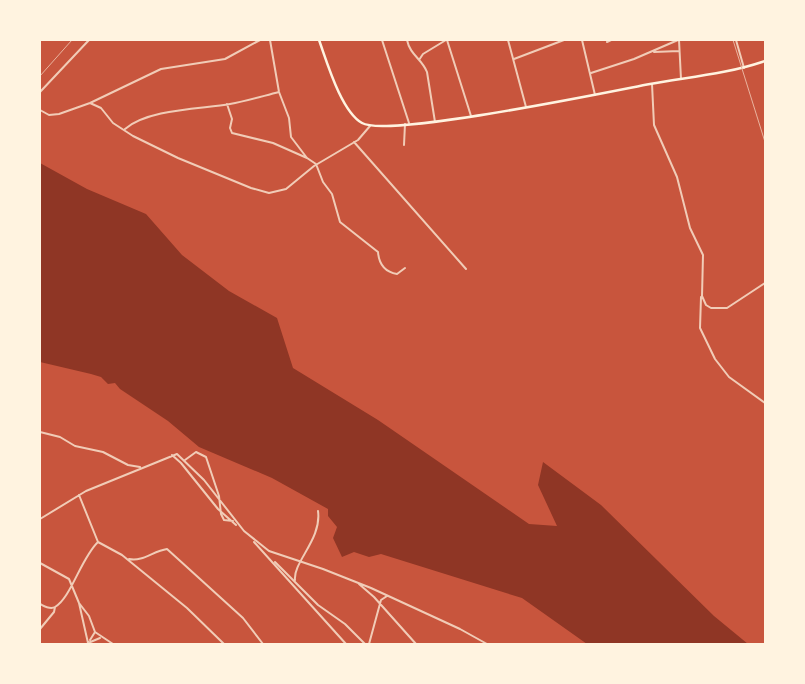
<svg xmlns="http://www.w3.org/2000/svg" width="805" height="684" font-family="'Noto Serif',serif">
	<style>
		.water { fill: #8f3625 }
		.lines { fill: none; stroke-linecap: round; stroke-linejoin: round }
		.minor { stroke: #f1ccb7; stroke-width: 2 }
		.secondary { stroke: #fff3e0; stroke-width: 2.5 }
		.rail { stroke: #e9b49f; stroke-width: 1 }
	</style>
	<rect width="100%" height="100%" fill="#c8553d"/>
	<path class="water" d="M 40,163 L 87,189 L 146,214 L 182,255 L 229,291 L 277,318 L 293,368 L 378,420 L 529,524 L 557,526 L 538,485 L 543,462 L 601,505 L 714,616 L 748,644 L 587,644 L 522,598 L 381,554 L 369,557 L 354,552 L 342,557 L 333,538 L 337,527 L 328,516 L 328,509 L 272,478 L 199,447 L 168,421 L 120,389 L 115,383 L 108,384 L 101,377 L 91,374 L 40,362 Z"/>
	<g class="lines">
		<path class="minor" d="M 270,40 L 279,92 L 289,118 L 291,137 L 307,158 L 316,164 L 323,182 L 332,194 L 340,222 L 378,252 C 379,265 385,272 397,274 L 405,268
			M 382,40 L 409,123
			M 407,40 C 410,55 422,59 427,72 L 435,122
			M 447,40 L 471,116
			M 508,40 L 526,107
			M 582,40 L 595,95
			M 679,40 L 681,79
			M 736,40 L 744,68
			M 607,42 L 611,40
			M 654,52 L 679,51
			M 514,59 L 564,40
			M 419,60 L 423,54 L 446,40
			M 591,73 L 634,59 L 678,40
			M 652,84 L 654,125 L 677,177 L 690,228 L 703,255 L 702,296 L 706,305 L 711,308 L 727,308 L 765,283
			M 40,92 L 89,40
			M 90,103 L 101,108 L 113,123 L 133,136 L 178,158 L 251,188 L 269,193 L 286,189 L 314,166 L 358,140 L 370,126
			M 227,104 L 232,119 L 230,128 L 232,133 L 273,143 L 307,158
			M 40,110 L 49,115 L 59,114 L 90,103 L 161,69 L 225,59 L 260,40
			M 125,129 C 148,109 201,109 230,104 C 247,101 263,96 279,92
			M 354,142 L 466,269
			M 404,145 L 405,124
			M 701,297 L 700,328 L 715,359 L 729,377 L 765,403
			M 40,432 L 60,437 L 75,446 L 103,452 L 128,465 L 140,467
			M 172,455 L 181,463 L 218,509 L 236,525
			M 185,460 L 196,452 L 206,457 L 219,496 L 221,514 L 224,520 L 233,521
			M 79,495 L 98,542 L 122,555 L 187,608 L 224,644
			M 40,519 L 86,491 L 177,454 L 204,480 L 244,531 L 269,551 L 323,569 L 371,588 L 460,629 L 487,644
			M 254,542 L 346,644
			M 129,559 C 143,562 153,551 167,549 L 243,618 L 263,644
			M 275,562 L 318,605 L 345,624 L 365,644
			M 40,563 L 69,579 L 79,603 L 89,616 L 95,632 L 113,644
			M 295,580 C 293,562 322,539 318,511
			M 359,584 L 374,597 L 416,644
			M 79,603 L 88,643 L 100,638
			M 40,604 C 44,606 50,610 55,607 C 71,598 81,558 98,542
			M 40,629 L 54,612 L 55,607
			M 90,640 L 95,632
			M 369,644 L 381,600 L 387,596"/>
		<path class="secondary" d="M 319,40 C 327,62 341,111 362,123 C 387,138 608,92 650,84 C 689,77 727,74 765,61"/>
		<path class="rail" d="M 733,40 L 765,142
			M 40,76 L 72,40"/>
	</g>
	<rect width="805" height="684" fill="none" stroke="#fff3e0" stroke-width="82"/>
</svg>
